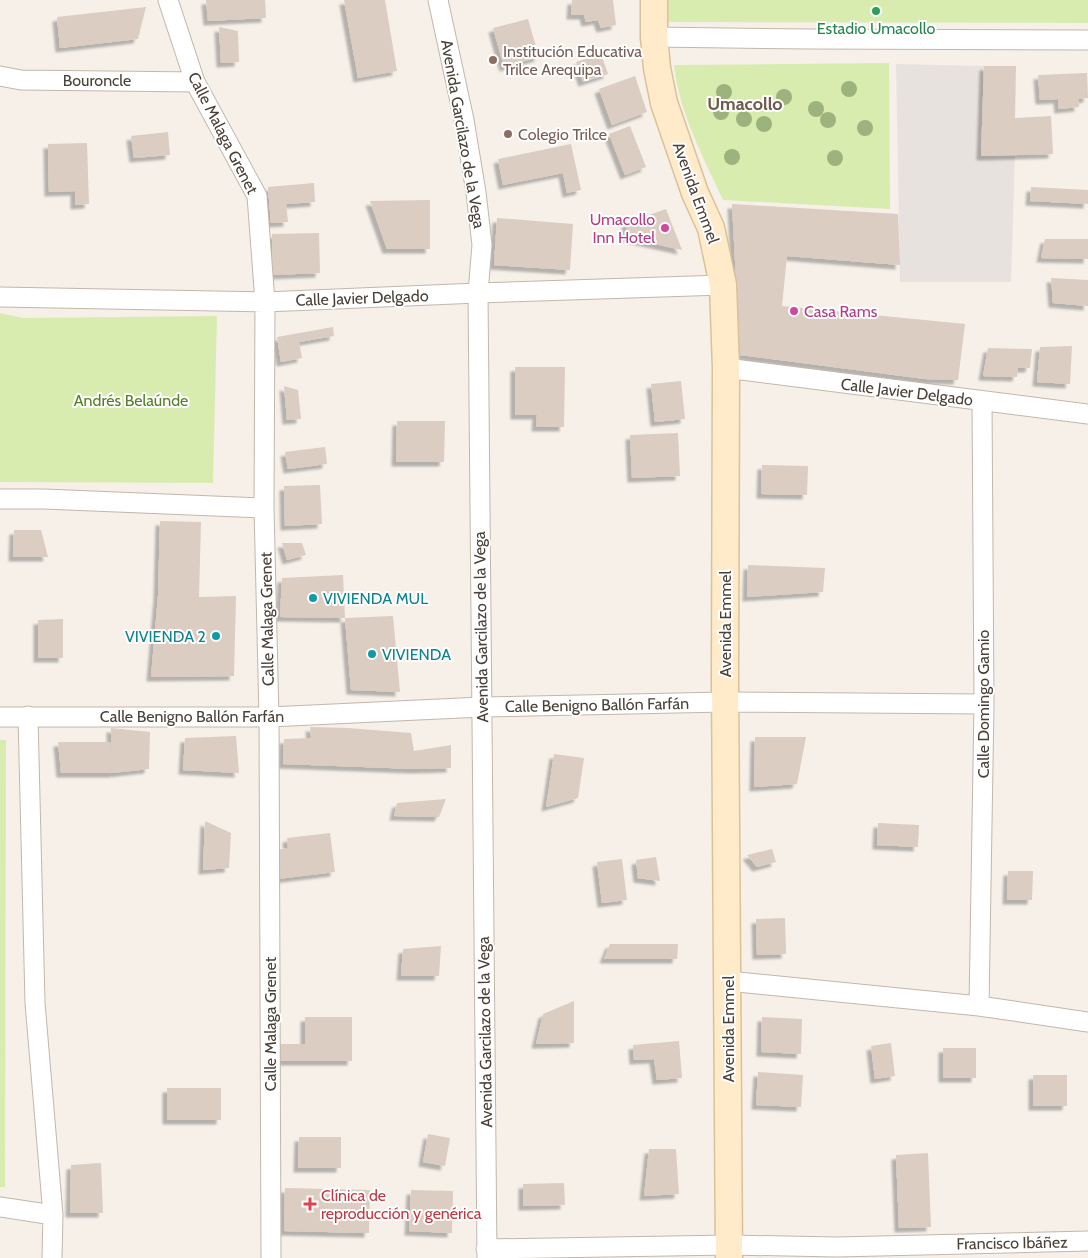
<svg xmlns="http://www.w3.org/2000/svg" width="1088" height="1258" font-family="Cabin,sans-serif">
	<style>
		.industrial { fill: #e8e2de }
		.green { fill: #d9ecb0 }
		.building { fill: #dbcdc1; filter: url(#shadow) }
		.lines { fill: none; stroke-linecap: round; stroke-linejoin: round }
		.street-casing { stroke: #c2b7ab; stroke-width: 21 }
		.secondary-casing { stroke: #dbc198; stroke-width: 29 }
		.street { stroke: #fff; stroke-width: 19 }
		.secondary { stroke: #ffebca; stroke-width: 26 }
		.tree { fill: #9db37d }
		.leisure-dot { fill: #2e9e5b; stroke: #fff; stroke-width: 2 }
		.education-dot { fill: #8d6e63; stroke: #fff; stroke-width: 2 }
		.hotel-dot { fill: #d1479c; stroke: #fff; stroke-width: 2 }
		.culture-dot { fill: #0f9aa8; stroke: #fff; stroke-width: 2 }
		.health-dot { fill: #e0444e; stroke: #fff; stroke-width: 2 }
		.labels { text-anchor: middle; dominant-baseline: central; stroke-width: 4; stroke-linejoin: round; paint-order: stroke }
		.leisure-label { font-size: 16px; fill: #27864d; stroke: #fff }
		.education-label { font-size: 16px; fill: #785e54; stroke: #fff; text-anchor: start }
		.street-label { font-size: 16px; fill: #4a4037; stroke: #fff }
		.hotel-label { font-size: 16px; fill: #b23c85; stroke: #fff; text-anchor: end }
		.park-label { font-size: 16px; fill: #548125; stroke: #fff }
		.culture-label { font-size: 16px; fill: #0d838f; stroke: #fff; text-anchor: start }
		.health-label { font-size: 16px; fill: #be3a42; stroke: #fff; text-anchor: start }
		.neighbourhood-label { font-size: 18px; font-weight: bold; fill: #6e5c4d; stroke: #fff }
	</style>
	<defs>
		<filter id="shadow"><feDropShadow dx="-4.5" dy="4.5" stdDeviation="1" flood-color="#0004"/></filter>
	</defs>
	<rect width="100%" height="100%" fill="#f6f0e9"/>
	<path class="industrial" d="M 896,64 L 984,66 L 981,156 L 1015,155 L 1011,282 L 900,282 Z"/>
	<path class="green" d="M 665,0 L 1088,0 L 1088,23 L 665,22 Z
		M 889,63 L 890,209 L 723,200 C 703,157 679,112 674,65 Z
		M 0,313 L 23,318 L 217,316 L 213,483 L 0,482 Z
		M 0,740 L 6,740 L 5,1187 L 0,1187 Z"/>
	<path class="building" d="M 206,0 L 265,0 L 266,18 L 208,21 Z
		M 344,0 L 385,0 L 397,71 L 358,78 Z
		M 572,0 L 613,0 L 616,25 L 601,28 L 598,20 L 586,22 L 584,15 L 571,15 Z
		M 146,7 L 138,39 L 60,48 L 57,17 Z
		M 528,19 L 539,57 L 504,67 L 493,28 Z
		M 219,27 L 238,31 L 239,62 L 221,63 Z
		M 601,54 L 608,74 L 583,82 L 576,62 Z
		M 984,66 L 1016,66 L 1015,118 L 1051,116 L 1053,154 L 981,156 Z
		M 1087,73 L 1088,98 L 1078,99 L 1079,107 L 1059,109 L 1058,99 L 1040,100 L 1038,75 Z
		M 635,76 L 647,112 L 612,125 L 599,89 Z
		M 630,126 L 646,167 L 625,175 L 609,134 Z
		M 168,132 L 170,155 L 134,158 L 131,136 Z
		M 87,143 L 89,204 L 75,205 L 75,191 L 49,192 L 48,144 Z
		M 571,144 L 581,190 L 567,193 L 563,173 L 503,185 L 498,159 Z
		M 314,183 L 315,202 L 286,204 L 288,222 L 271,223 L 268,187 Z
		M 1031,187 L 1088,190 L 1088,204 L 1030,201 Z
		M 430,200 L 430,249 L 387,249 L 370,201 Z
		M 732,204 L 898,214 L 900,265 L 787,256 L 782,306 L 965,324 L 958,380 L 925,379 L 740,355 Z
		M 666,209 L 682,250 L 628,238 L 626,223 Z
		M 497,218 L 573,224 L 570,270 L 494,265 Z
		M 319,233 L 320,273 L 272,275 L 272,234 Z
		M 1045,239 L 1088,239 L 1088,259 L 1041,258 Z
		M 1051,278 L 1088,280 L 1088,306 L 1053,303 Z
		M 333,327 L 334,336 L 299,342 L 302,358 L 281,362 L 277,337 Z
		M 1072,346 L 1070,384 L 1037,382 L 1040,347 Z
		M 988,348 L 1032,349 L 1030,368 L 1018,368 L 1017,377 L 983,376 Z
		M 515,367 L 565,367 L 564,427 L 536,427 L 537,415 L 515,415 Z
		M 681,381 L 685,419 L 655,422 L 651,384 Z
		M 284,386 L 298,390 L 301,419 L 287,420 Z
		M 397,421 L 445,421 L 444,462 L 396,462 Z
		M 678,433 L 680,476 L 632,478 L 630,435 Z
		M 325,447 L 327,464 L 288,469 L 285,452 Z
		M 762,465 L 808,466 L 807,495 L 761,494 Z
		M 320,485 L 322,524 L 285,526 L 284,486 Z
		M 160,521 L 201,522 L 199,597 L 236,596 L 234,676 L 151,677 L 158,596 Z
		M 14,530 L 41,530 L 48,557 L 13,557 Z
		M 282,543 L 302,543 L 306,555 L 287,560 Z
		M 748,565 L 825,568 L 823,592 L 747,597 Z
		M 343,575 L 345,618 L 280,617 L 282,578 Z
		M 393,616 L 400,692 L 351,690 L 345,618 Z
		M 63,619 L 63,658 L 38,658 L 38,620 Z
		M 310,727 L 348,728 L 411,733 L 414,751 L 451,745 L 451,768 L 416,769 L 283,764 L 284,739 L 311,738 Z
		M 111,728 L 150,732 L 149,769 L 112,773 L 61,773 L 58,742 L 110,742 L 112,765 Z
		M 236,736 L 239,773 L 183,770 L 185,738 Z
		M 755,737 L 806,737 L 797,784 L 754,787 Z
		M 554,754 L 584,758 L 578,798 L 546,807 Z
		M 446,799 L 439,817 L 394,816 L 397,803 Z
		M 205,821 L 231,833 L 229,868 L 203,870 Z
		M 878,823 L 919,825 L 918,847 L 877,845 Z
		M 330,833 L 335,872 L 278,879 L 275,850 L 288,848 L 287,838 Z
		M 772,849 L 776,862 L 757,867 L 747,855 Z
		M 656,857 L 660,881 L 638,878 L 636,860 Z
		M 622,859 L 627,900 L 602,903 L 597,862 Z
		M 1008,871 L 1033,871 L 1032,900 L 1007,900 Z
		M 785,918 L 786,954 L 757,955 L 756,919 Z
		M 610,944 L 678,944 L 677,959 L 604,959 Z
		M 441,946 L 439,976 L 401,976 L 403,949 Z
		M 574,1001 L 574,1043 L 536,1044 L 543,1014 Z
		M 305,1017 L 352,1017 L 352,1061 L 279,1061 L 279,1044 L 305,1044 Z
		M 762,1017 L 802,1019 L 801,1054 L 761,1052 Z
		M 679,1041 L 682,1078 L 657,1080 L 654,1059 L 634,1060 L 633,1045 Z
		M 891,1043 L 895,1076 L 875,1079 L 871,1046 Z
		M 943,1048 L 976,1048 L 976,1078 L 943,1078 Z
		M 758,1072 L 803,1075 L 801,1107 L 756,1105 Z
		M 1033,1075 L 1067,1075 L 1067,1106 L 1033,1106 Z
		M 167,1088 L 221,1088 L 221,1120 L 167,1120 Z
		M 428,1134 L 450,1138 L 445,1166 L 423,1162 Z
		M 299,1137 L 341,1137 L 341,1168 L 298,1168 Z
		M 649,1149 L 676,1149 L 679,1194 L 644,1196 Z
		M 928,1153 L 931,1227 L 899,1228 L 896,1155 Z
		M 101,1163 L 103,1213 L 70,1213 L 71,1165 Z
		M 564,1183 L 565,1205 L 523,1206 L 523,1184 Z
		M 285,1188 L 370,1190 L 369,1233 L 284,1231 Z
		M 411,1190 L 453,1191 L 452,1233 L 409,1231 Z"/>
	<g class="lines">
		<g class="street-casing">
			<path id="street" d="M 168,0 L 195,82 L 257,196 L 265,302 L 264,508 L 269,717 L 271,1258
				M 438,0 L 464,120 L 476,192 L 482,245 L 478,293 L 487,1258
				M 654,37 L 809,39 L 1088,40
				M 0,76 L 21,80 L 195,82
				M 0,297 L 265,302 L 478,293 L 723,285
				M 726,368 L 1088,414
				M 0,499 L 44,499 L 264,508
				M 28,716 L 35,1003 L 53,1215 L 52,1258
				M 0,717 L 269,717 L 482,707 L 726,702 L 984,704
				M 728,981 L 979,1006 L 1088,1022
				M 979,1006 L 984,704 L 982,401
				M 0,1207 L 53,1215
				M 486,1249 L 729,1245 L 837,1247 L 1088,1241"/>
		</g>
		<g class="secondary-casing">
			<path id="secondary" d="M 654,0 L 654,37 L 657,68 L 664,103 L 695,193 L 711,228 L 723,285 L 726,368 L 725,680 L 729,1258"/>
		</g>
		<use href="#street" class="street"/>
		<use href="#secondary" class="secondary"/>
	</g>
	<g class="tree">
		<circle cx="849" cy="89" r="8"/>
		<circle cx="724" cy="92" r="8"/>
		<circle cx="784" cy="97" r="8"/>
		<circle cx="816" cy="109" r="8"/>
		<circle cx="721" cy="112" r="8"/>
		<circle cx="744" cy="119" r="8"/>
		<circle cx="828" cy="120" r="8"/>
		<circle cx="764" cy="124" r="8"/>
		<circle cx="865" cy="128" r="8"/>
		<circle cx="732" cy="157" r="8"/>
		<circle cx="835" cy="158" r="8"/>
	</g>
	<circle class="leisure-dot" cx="876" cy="11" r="5"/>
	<g class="education-dot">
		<circle cx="493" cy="60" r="5"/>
		<circle cx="508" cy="134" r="5"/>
	</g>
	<g class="hotel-dot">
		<circle cx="665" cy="228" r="5"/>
		<circle cx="794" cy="311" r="5"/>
	</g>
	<g class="culture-dot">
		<circle cx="313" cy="598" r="5"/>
		<circle cx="216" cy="636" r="5"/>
		<circle cx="372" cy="654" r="5"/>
	</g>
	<path class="health-dot" d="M307.5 1196.5h5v5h5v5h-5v5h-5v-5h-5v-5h5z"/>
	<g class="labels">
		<g class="leisure-label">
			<text x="876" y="28">Estadio Umacollo</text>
		</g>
		<g class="education-label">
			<text x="503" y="51">Institución Educativa<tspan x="503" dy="18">Trilce Arequipa</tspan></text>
			<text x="518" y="134">Colegio Trilce</text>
		</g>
		<g class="street-label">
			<text x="97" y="80">Bouroncle</text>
			<text transform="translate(223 133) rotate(63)">Calle Malaga Grenet</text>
			<text transform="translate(463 134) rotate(80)">Avenida Garcilazo de la Vega</text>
			<text transform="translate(696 193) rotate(70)">Avenida Emmel</text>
			<text transform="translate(362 298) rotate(-2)">Calle Javier Delgado</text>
			<text transform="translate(907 392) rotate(7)">Calle Javier Delgado</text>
			<text transform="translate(267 619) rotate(-91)">Calle Malaga Grenet</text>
			<text transform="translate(725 624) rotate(-90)">Avenida Emmel</text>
			<text transform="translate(481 627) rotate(-91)">Avenida Garcilazo de la Vega</text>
			<text transform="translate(983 704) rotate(-90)">Calle Domingo Gamio</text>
			<text transform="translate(597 705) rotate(-1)">Calle Benigno Ballón Farfán</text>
			<text x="192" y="716">Calle Benigno Ballón Farfán</text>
			<text transform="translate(270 1024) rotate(-90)">Calle Malaga Grenet</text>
			<text transform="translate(728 1029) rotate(-90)">Avenida Emmel</text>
			<text transform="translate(485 1032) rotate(-91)">Avenida Garcilazo de la Vega</text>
			<text transform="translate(1012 1243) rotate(-1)">Francisco Ibáñez</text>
		</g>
		<g class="hotel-label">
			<text x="655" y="219">Umacollo<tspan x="655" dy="18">Inn Hotel</tspan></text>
			<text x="804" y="311" text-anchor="start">Casa Rams</text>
		</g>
		<g class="park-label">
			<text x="131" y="400">Andrés Belaúnde</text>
		</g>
		<g class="culture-label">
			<text x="323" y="598">VIVIENDA MUL</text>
			<text x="206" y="636" text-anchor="end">VIVIENDA 2</text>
			<text x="382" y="654">VIVIENDA</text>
		</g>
		<g class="health-label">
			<text x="321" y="1195">Clínica de<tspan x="321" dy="18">reproducción y genérica</tspan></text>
		</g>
		<g class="neighbourhood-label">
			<text x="745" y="104">Umacollo</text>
		</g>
	</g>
</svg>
